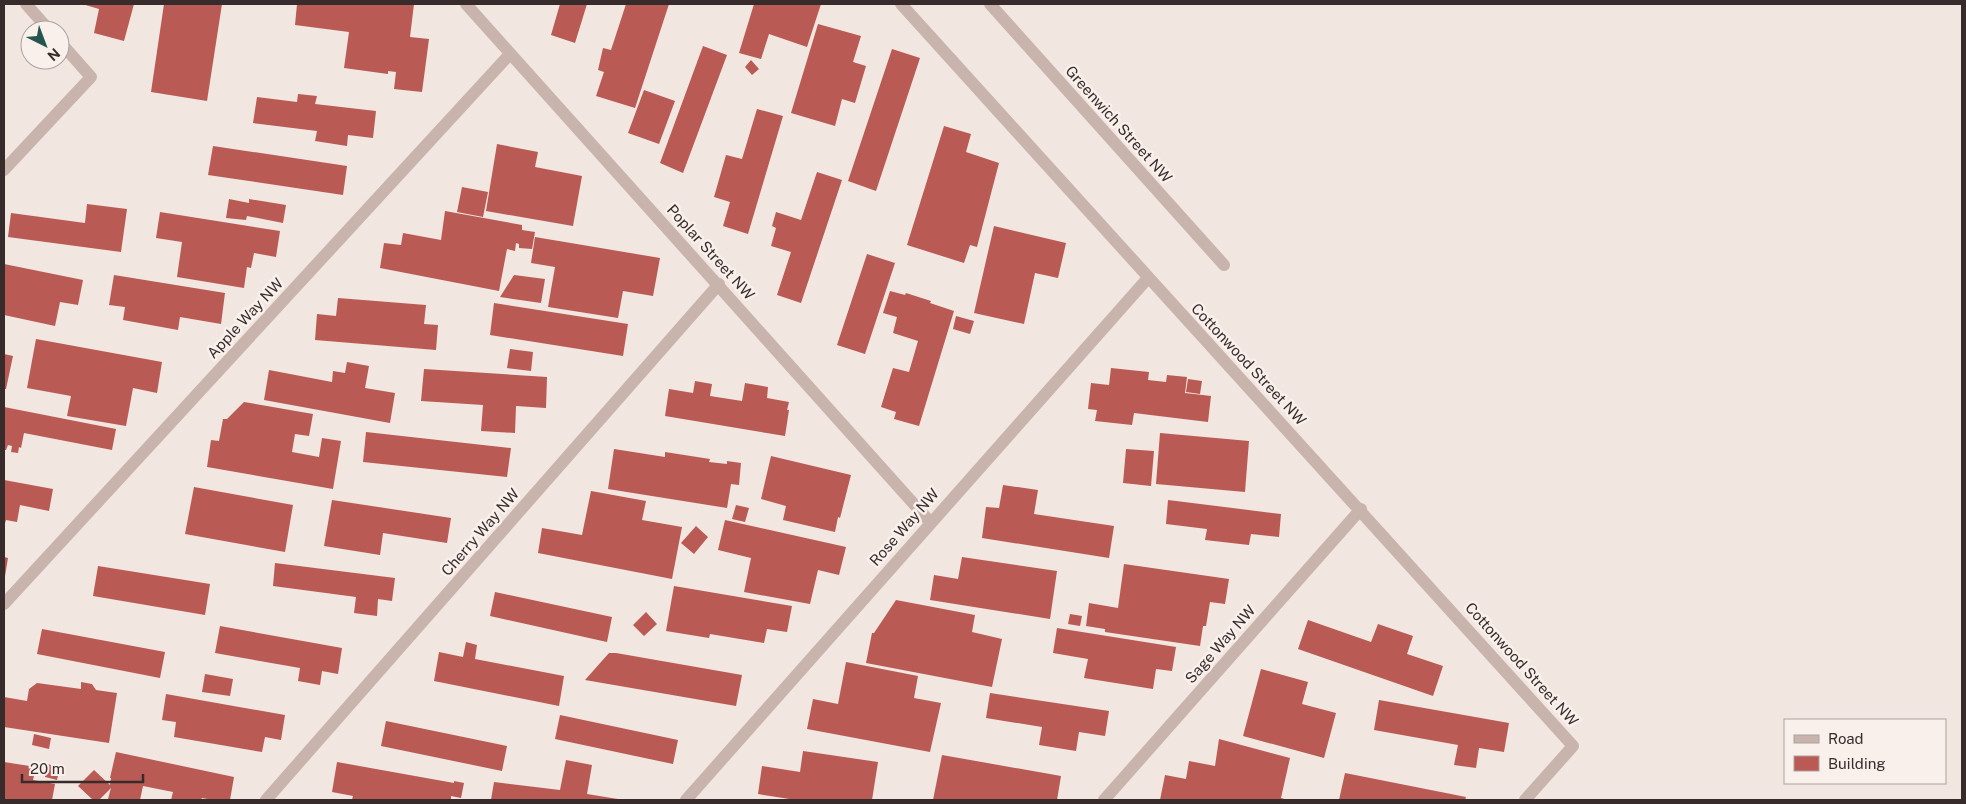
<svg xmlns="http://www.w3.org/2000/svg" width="1966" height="804" font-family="'Public Sans',sans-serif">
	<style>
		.building { fill: #ba5a54 }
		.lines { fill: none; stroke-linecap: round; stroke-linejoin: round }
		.minor { stroke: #c8b4ad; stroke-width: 12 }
		.labels { text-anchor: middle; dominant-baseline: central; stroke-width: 5; stroke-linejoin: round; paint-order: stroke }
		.street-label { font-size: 15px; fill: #372c2b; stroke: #f9f0ec }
	</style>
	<rect width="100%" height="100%" fill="#f1e6e0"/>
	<path class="building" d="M 82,4 L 134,4 L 124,41 L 94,33 L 99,9 Z
		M 164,4 L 222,4 L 207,101 L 151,92 Z
		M 297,4 L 414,4 L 410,37 L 429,39 L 422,92 L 394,89 L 396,72 L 388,71 L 388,74 L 344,68 L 349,32 L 295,25 Z
		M 560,4 L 587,4 L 575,43 L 551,35 Z
		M 626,4 L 669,4 L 635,108 L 596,96 L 604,72 L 598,70 L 603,48 L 611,50 Z
		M 754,4 L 821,4 L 807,47 L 769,34 L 761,59 L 739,53 Z
		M 818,24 L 861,36 L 853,62 L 866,66 L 855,103 L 842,99 L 835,126 L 791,113 Z
		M 703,46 L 727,55 L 683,173 L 660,163 Z
		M 892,49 L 920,58 L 876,191 L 848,181 Z
		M 751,60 L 759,69 L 752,75 L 745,67 Z
		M 644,90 L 675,101 L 659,144 L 628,133 Z
		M 298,94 L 317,96 L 315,104 L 376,111 L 373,138 L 348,135 L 347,146 L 315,141 L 317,131 L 253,123 L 257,97 L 297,102 Z
		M 757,109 L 783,116 L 748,234 L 723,226 L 730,202 L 714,197 L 726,155 L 742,159 Z
		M 944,126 L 971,134 L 966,152 L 999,163 L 977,247 L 970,245 L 964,263 L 907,245 Z
		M 497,144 L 538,152 L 535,167 L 582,176 L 573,226 L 486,211 Z
		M 213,146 L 347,166 L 343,195 L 208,175 Z
		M 817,172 L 842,180 L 801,303 L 777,295 L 791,252 L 771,246 L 776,228 L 772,226 L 776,212 L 801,220 Z
		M 462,187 L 488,192 L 483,217 L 457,212 Z
		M 229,199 L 249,203 L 249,199 L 286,205 L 283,223 L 247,216 L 246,220 L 226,218 Z
		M 87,204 L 127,209 L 121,252 L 8,237 L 11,213 L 85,223 Z
		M 445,211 L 522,225 L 522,230 L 535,232 L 532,249 L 519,248 L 519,244 L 516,243 L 515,251 L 507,249 L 499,291 L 380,268 L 384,243 L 401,245 L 403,233 L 441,240 Z
		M 160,212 L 280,231 L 276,257 L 254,253 L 251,268 L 247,267 L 244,288 L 177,277 L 182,242 L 156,238 Z
		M 994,226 L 1066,243 L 1058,278 L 1035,273 L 1024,324 L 974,313 Z
		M 535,237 L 660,258 L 653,296 L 623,291 L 618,318 L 548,307 L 555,267 L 531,263 Z
		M 867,254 L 895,263 L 865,354 L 837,345 Z
		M 4,264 L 83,280 L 78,305 L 60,302 L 55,326 L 4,315 Z
		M 114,275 L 225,293 L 221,324 L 180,317 L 178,330 L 123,320 L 125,307 L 109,305 Z
		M 514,275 L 545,279 L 541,303 L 500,297 Z
		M 890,291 L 905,295 L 906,293 L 931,301 L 930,303 L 954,311 L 919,426 L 894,419 L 896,412 L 881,407 L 893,368 L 909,372 L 918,341 L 893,333 L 897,317 L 883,313 Z
		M 338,298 L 426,305 L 424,324 L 438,325 L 436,350 L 315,340 L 317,314 L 336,316 Z
		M 494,303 L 628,324 L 623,356 L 490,335 Z
		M 956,316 L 974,321 L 970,334 L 953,329 Z
		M 36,339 L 162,362 L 157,393 L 133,388 L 126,426 L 67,416 L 71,396 L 27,388 Z
		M 510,349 L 533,352 L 531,371 L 507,368 Z
		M 4,354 L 13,356 L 6,389 L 4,389 Z
		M 347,362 L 369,366 L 365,388 L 395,393 L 390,423 L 264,400 L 269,370 L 332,382 L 333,371 L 345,373 Z
		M 1111,368 L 1149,372 L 1148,380 L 1166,382 L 1167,375 L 1187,377 L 1185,393 L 1211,396 L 1208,422 L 1134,413 L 1132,425 L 1095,421 L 1097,410 L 1088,409 L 1091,383 L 1109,385 Z
		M 424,369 L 547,377 L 546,408 L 516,406 L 515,433 L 481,431 L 483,405 L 421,401 Z
		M 1188,379 L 1202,381 L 1200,394 L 1186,392 Z
		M 695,381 L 712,384 L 710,396 L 742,401 L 745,383 L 768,387 L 767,398 L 789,402 L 787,410 L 789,410 L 785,436 L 665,416 L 669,389 L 693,393 Z
		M 244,402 L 313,414 L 309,436 L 295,434 L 292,452 L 319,457 L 322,438 L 341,441 L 333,489 L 207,467 L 211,440 L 219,441 L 223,419 L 227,419 Z
		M 4,407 L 116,429 L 112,450 L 24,433 L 21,448 L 19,447 L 18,453 L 11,452 L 12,446 L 8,445 L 6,450 L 4,450 Z
		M 366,432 L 511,448 L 507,477 L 363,462 Z
		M 1160,433 L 1249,441 L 1245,492 L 1156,484 Z
		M 614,449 L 665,457 L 665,452 L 710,459 L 709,462 L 727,464 L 727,461 L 741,463 L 739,485 L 731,484 L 727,508 L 608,489 Z
		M 1126,449 L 1154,451 L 1151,486 L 1123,483 Z
		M 771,456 L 851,475 L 840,518 L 838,517 L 835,532 L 783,520 L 786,506 L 761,499 Z
		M 4,480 L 53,489 L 49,511 L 20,505 L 17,522 L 6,520 L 4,526 Z
		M 1003,485 L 1038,490 L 1034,514 L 1114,526 L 1109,558 L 982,538 L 986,507 L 999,508 Z
		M 194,487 L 293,505 L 285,552 L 185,534 Z
		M 591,491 L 646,501 L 642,520 L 682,527 L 672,579 L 538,553 L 542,528 L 582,535 Z
		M 332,500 L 451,518 L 447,543 L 383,533 L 380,555 L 324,546 Z
		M 1168,500 L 1281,514 L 1279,537 L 1251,534 L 1249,545 L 1205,540 L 1207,529 L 1166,524 Z
		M 736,505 L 749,508 L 745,522 L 732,519 Z
		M 725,520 L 846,547 L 839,575 L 818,570 L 810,604 L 744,592 L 751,558 L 718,550 Z
		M 696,526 L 708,537 L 694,554 L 681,543 Z
		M 4,557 L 8,558 L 5,576 L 4,576 Z
		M 962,557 L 1057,571 L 1050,619 L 930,600 L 934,575 L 958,579 Z
		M 275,563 L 395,578 L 392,601 L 378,599 L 377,616 L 354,613 L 356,597 L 273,586 Z
		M 1124,564 L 1229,579 L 1225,604 L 1210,602 L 1206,626 L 1203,626 L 1200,646 L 1105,632 L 1105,629 L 1086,626 L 1089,603 L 1118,608 Z
		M 98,566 L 210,584 L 205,615 L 93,596 Z
		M 674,586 L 792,606 L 787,632 L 767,629 L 764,643 L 710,634 L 709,638 L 666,631 Z
		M 495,592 L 612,617 L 607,642 L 490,616 Z
		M 896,600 L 975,615 L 972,632 L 1002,639 L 992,687 L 866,663 L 872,633 L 874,633 Z
		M 646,612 L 657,624 L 644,636 L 633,625 Z
		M 1070,614 L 1082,616 L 1080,626 L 1068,624 Z
		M 1308,620 L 1371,642 L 1378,624 L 1413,636 L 1407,654 L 1443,666 L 1433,696 L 1298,649 Z
		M 220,626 L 342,648 L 338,674 L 322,671 L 320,685 L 298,681 L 300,668 L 215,653 Z
		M 1057,628 L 1176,647 L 1172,671 L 1156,669 L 1153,689 L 1084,678 L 1088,659 L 1053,653 Z
		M 42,629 L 165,652 L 160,678 L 37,654 Z
		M 466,642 L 477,645 L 475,659 L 564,676 L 559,706 L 434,681 L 439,652 L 463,657 Z
		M 609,653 L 616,653 L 742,675 L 736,706 L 585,680 Z
		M 846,662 L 918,676 L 914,698 L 941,703 L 930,752 L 807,729 L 813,699 L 838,704 Z
		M 1261,669 L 1308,682 L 1302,704 L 1336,713 L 1324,758 L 1243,736 Z
		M 205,674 L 233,679 L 230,696 L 202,692 Z
		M 81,682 L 92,684 L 96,690 L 117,693 L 109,743 L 4,727 L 4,697 L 27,701 L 29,689 L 37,683 L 81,689 Z
		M 990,693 L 1109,711 L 1105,736 L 1079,732 L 1076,751 L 1039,745 L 1042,727 L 986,718 Z
		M 166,694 L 285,715 L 281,740 L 265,737 L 262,752 L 174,737 L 176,722 L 162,720 Z
		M 1379,700 L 1509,723 L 1504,752 L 1479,748 L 1476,768 L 1454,765 L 1458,745 L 1374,730 Z
		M 560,715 L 678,740 L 673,764 L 555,739 Z
		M 386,721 L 507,746 L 502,771 L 381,746 Z
		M 34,734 L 51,738 L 49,749 L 32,745 Z
		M 1219,739 L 1290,758 L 1281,798 L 1288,800 L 1160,800 L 1165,775 L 1186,779 L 1189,761 L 1215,766 Z
		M 803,751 L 878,762 L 872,800 L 796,800 L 758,794 L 762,766 L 800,772 Z
		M 116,752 L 234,777 L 230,800 L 213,800 L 202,798 L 201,800 L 171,800 L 173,792 L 143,786 L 140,800 L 108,799 L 111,788 L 99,800 L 93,800 L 78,786 L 94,770 L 110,785 L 111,778 L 110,778 Z
		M 942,755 L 1061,776 L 1057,800 L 933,800 Z
		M 566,760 L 592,765 L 587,794 L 624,800 L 491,800 L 494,782 L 560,790 Z
		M 4,762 L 36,767 L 33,780 L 55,784 L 52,800 L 4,800 Z
		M 337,762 L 454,783 L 454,781 L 464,783 L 461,798 L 451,796 L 451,800 L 352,800 L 353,796 L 332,792 Z
		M 47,764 L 60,767 L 57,780 L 45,777 Z
		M 1345,773 L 1466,797 L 1465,800 L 1339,800 Z"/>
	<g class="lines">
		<path class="minor" d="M 26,4 L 49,30
			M 466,4 L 930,522
			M 901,4 L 1573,746 L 1525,800
			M 990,4 L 1224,265
			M 4,170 L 91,77 L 60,42
			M 4,604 L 510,54
			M 266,800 L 719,284
			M 686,800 L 1148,278
			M 1104,800 L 1361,509"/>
	</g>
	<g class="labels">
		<g class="street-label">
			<text transform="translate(1119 124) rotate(48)">Greenwich Street NW</text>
			<text transform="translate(711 252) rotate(48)">Poplar Street NW</text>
			<text transform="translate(245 318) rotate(-47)">Apple Way NW</text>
			<text transform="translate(1249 364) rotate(47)">Cottonwood Street NW</text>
			<text transform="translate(904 527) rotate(-49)">Rose Way NW</text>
			<text transform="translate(480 532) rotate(-49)">Cherry Way NW</text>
			<text transform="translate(1220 644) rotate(-49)">Sage Way NW</text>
			<text transform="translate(1522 664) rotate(48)">Cottonwood Street NW</text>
		</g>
	</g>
	<rect width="1966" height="804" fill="none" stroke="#372c2b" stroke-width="10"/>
	<rect x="1784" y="719" width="162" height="65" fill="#f9f0ec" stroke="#aba29f"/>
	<rect x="1794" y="735" width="25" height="8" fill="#c8b4ad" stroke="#aba29f"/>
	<text x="1828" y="744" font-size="15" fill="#372c2b">Road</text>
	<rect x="1794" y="756" width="25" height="15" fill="#ba5a54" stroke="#aba29f"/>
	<text x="1828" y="769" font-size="15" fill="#372c2b">Building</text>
	<g transform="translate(45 45) rotate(138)"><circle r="24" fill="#f9f0ec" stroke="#aba29f"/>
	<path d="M0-4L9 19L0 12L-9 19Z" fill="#24554f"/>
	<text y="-8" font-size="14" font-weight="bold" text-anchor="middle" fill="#372c2b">N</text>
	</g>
	<path d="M22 774v8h121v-8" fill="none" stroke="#372c2b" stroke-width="2.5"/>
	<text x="30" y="774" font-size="15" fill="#372c2b" stroke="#f9f0ec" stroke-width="4" paint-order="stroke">20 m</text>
</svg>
